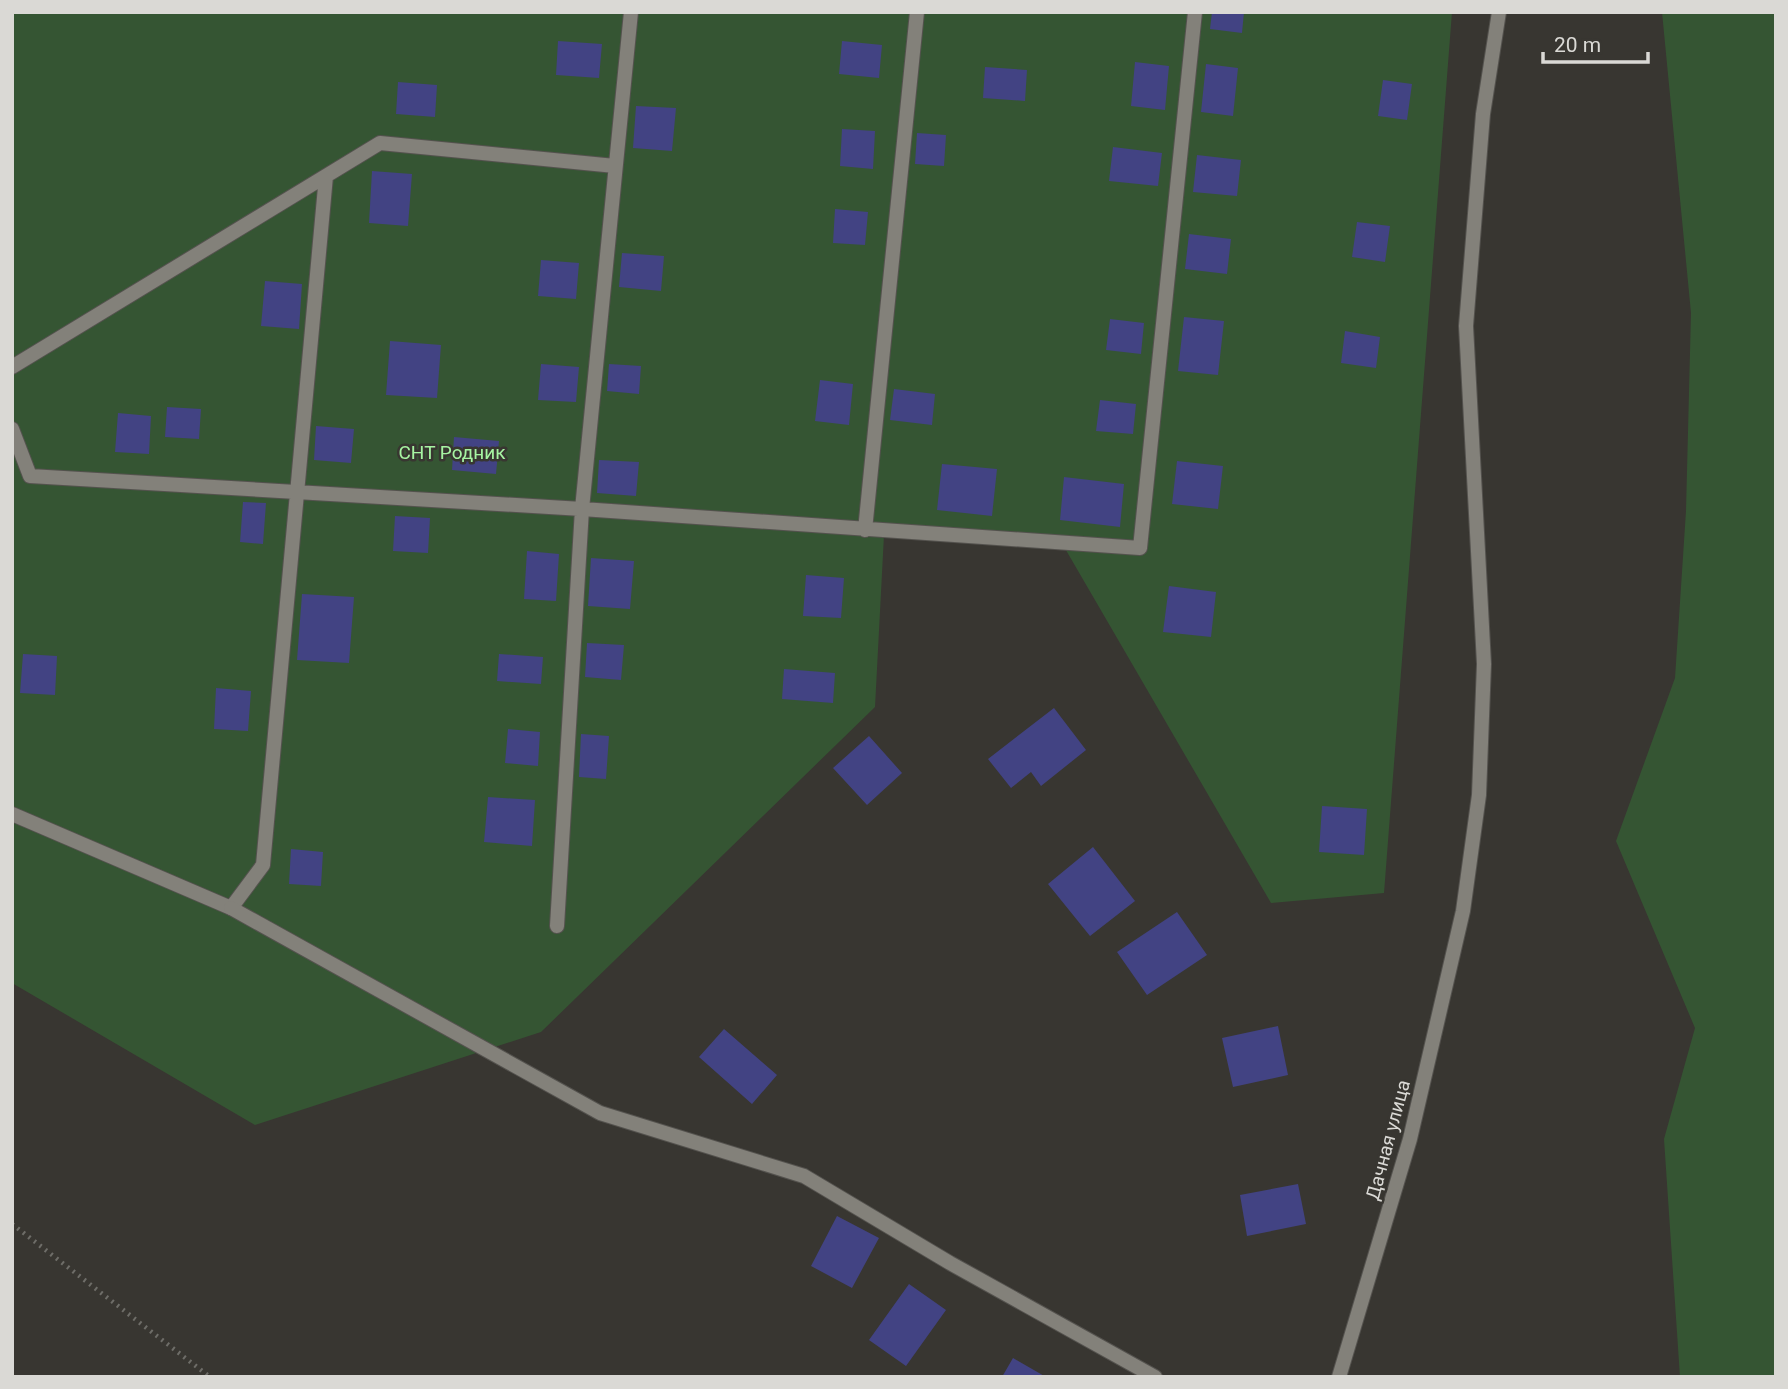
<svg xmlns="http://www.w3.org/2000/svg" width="1788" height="1389" font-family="Roboto,sans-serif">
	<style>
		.green { fill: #355533 }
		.building { fill: #424383 }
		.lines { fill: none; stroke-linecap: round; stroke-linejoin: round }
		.lane-casing { stroke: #54524e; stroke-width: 16 }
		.street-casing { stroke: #54524e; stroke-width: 16 }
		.path { stroke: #6e6d68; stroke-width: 4.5; stroke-dasharray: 2 5; stroke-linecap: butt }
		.lane { stroke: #83817a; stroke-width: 14 }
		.street { stroke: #83817a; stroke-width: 14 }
		.labels { text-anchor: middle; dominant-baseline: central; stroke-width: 5; stroke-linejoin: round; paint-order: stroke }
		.park-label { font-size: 19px; fill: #a6f4a2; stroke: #383631 }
		.street-label { font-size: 19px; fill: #dad9d5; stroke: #383631 }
	</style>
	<rect width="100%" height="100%" fill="#383631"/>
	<path class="green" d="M 12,12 L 1452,12 L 1384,893 L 1271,903 L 1063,545 L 884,535 L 875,707 L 541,1032 L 255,1125 L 12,983 Z
		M 1662,12 L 1776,12 L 1775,1377 L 1680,1377 L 1664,1139 L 1695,1028 L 1616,841 L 1675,678 L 1686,511 L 1691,313 Z"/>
	<path class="building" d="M 1212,12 L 1244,12 L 1242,33 L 1210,29 Z
		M 558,41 L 602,44 L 599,78 L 556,75 Z
		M 842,41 L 882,45 L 879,78 L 839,74 Z
		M 1135,62 L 1169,66 L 1165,110 L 1131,106 Z
		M 1206,64 L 1238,68 L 1233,116 L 1201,112 Z
		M 985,67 L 1027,70 L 1025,101 L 983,98 Z
		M 1383,80 L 1412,84 L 1407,120 L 1378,116 Z
		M 398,82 L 437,85 L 435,117 L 396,114 Z
		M 636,106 L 676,108 L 672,151 L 633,148 Z
		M 842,129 L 875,131 L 873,169 L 840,166 Z
		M 917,133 L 946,135 L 944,166 L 915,164 Z
		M 1113,147 L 1162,153 L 1158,186 L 1109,181 Z
		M 1197,155 L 1241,160 L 1237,196 L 1193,192 Z
		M 372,171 L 412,174 L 408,226 L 369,223 Z
		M 835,209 L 868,212 L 865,245 L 833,243 Z
		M 1357,222 L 1390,226 L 1385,262 L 1352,257 Z
		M 1189,234 L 1231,239 L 1227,274 L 1185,269 Z
		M 622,253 L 664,256 L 661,291 L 619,287 Z
		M 541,260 L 579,263 L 576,299 L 538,296 Z
		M 265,281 L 302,284 L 299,329 L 261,326 Z
		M 1184,317 L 1224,321 L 1218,375 L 1178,371 Z
		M 1110,319 L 1144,323 L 1141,354 L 1106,350 Z
		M 1345,331 L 1380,337 L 1376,368 L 1341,363 Z
		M 390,341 L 441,345 L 437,398 L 386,395 Z
		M 541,364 L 579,367 L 576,402 L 538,400 Z
		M 609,364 L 641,366 L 639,394 L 607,391 Z
		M 820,380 L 853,384 L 849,425 L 815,421 Z
		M 894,389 L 935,394 L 932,425 L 890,420 Z
		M 1100,400 L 1136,404 L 1133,434 L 1096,431 Z
		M 167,407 L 201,409 L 199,439 L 165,437 Z
		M 118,413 L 151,416 L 149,454 L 115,452 Z
		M 316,426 L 354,429 L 351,463 L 314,460 Z
		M 454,437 L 499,441 L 496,474 L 452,470 Z
		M 599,460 L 639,462 L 636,496 L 597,493 Z
		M 1177,461 L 1223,466 L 1218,509 L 1172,504 Z
		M 942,464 L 997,469 L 992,516 L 937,510 Z
		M 1064,477 L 1124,484 L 1120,527 L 1060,520 Z
		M 243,502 L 266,503 L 263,544 L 240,542 Z
		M 395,516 L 430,518 L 428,553 L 393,551 Z
		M 527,551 L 559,554 L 556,601 L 524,599 Z
		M 591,558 L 634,561 L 630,609 L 588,606 Z
		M 806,575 L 844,578 L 841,618 L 803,616 Z
		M 1169,586 L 1216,592 L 1211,637 L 1163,632 Z
		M 302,594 L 354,597 L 349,663 L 297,660 Z
		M 587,643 L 624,645 L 621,680 L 585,677 Z
		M 23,654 L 57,656 L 55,695 L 20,693 Z
		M 499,654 L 543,657 L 541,684 L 497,681 Z
		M 784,669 L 835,673 L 833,703 L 782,699 Z
		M 216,688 L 251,691 L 248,731 L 214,729 Z
		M 1054,708 L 1086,750 L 1041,786 L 1031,772 L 1011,788 L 988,759 Z
		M 508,729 L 540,732 L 538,766 L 505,763 Z
		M 581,734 L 609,736 L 606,779 L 579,777 Z
		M 869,736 L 902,773 L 867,805 L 833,768 Z
		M 488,797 L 535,800 L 532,846 L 484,842 Z
		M 1322,806 L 1367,809 L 1364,855 L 1319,852 Z
		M 1093,847 L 1135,901 L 1090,936 L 1048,884 Z
		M 291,849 L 323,852 L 321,886 L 289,884 Z
		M 1177,912 L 1207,955 L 1147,995 L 1117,952 Z
		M 1278,1026 L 1288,1075 L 1233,1087 L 1222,1038 Z
		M 724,1029 L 777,1075 L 752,1104 L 699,1057 Z
		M 1298,1184 L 1306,1224 L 1247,1236 L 1240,1195 Z
		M 837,1216 L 879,1238 L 852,1288 L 811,1266 Z
		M 909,1284 L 946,1310 L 906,1366 L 869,1340 Z
		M 1013,1358 L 1046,1377 L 1002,1377 Z"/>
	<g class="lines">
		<g class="lane-casing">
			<path id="lane" d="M 631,12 L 582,509 L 1140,548 L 1195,12
				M 12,367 L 380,143 L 615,166
				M 12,429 L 30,476 L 582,509 L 557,926
				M 865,530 L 917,12
				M 12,814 L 231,908 L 263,865 L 326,176"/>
		</g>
		<g class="street-casing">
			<path id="street" d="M 231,908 L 600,1113 L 804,1176 L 950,1263 L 1155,1377
				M 1339,1377 L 1410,1139 L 1463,911 L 1479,795 L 1484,664 L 1466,326 L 1483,114 L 1499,12"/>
		</g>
		<path class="path" d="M 12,1224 L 210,1377"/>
		<use href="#lane" class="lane"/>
		<use href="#street" class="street"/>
	</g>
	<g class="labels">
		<g class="park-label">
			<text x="452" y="452">СНТ Родник</text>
		</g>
		<g class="street-label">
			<text transform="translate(1388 1140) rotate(-75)">Дачная улица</text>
		</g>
	</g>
	<rect width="1788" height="1389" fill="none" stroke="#dad9d5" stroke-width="28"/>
	<path d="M1543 52v10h105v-10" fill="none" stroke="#dad9d5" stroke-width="3.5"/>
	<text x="1554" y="52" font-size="21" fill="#dad9d5" stroke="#383631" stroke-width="5" paint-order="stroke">20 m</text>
</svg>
